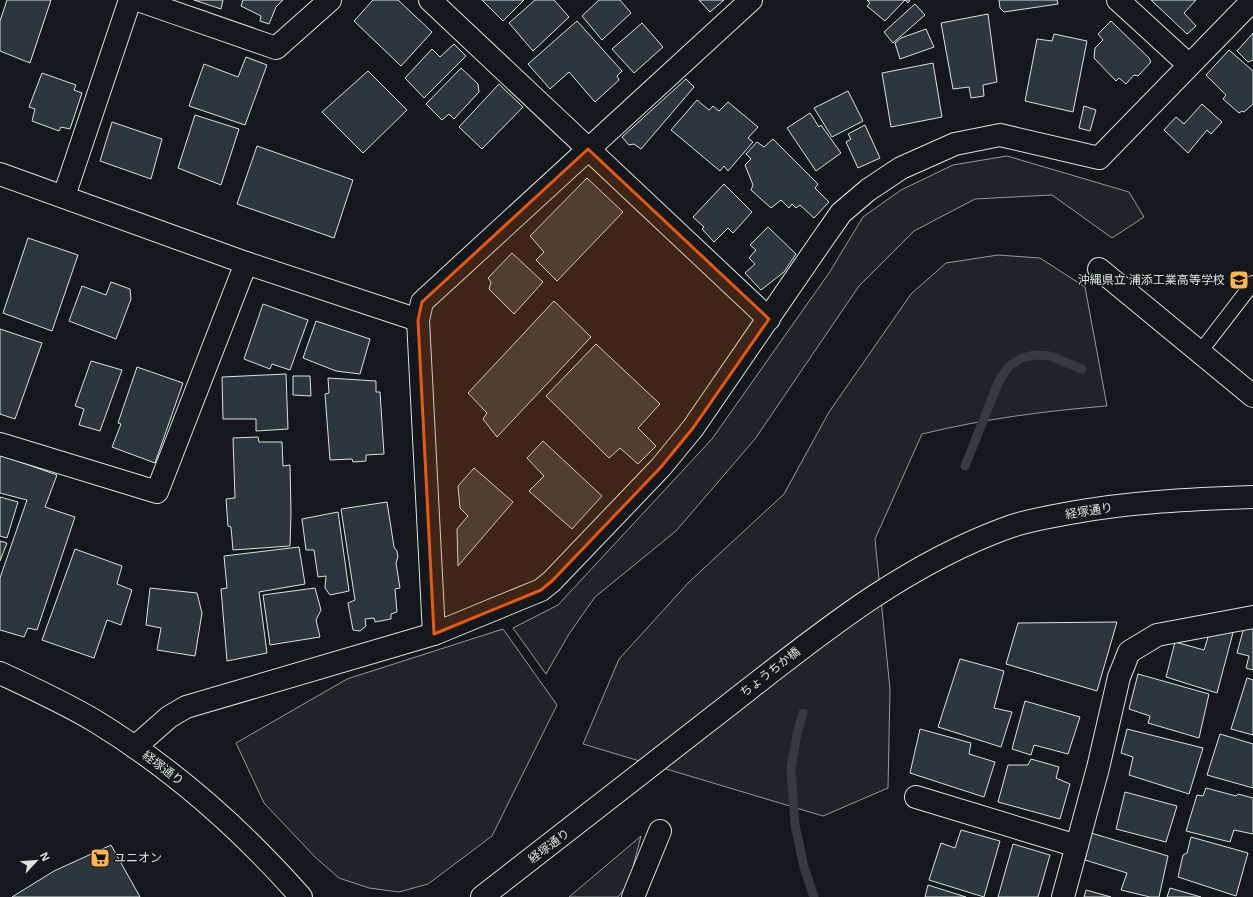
<svg xmlns="http://www.w3.org/2000/svg" width="1253" height="897" font-family="Helvetica,'Noto Sans JP',sans-serif">
	<style>
		.green { fill: #202428; stroke: #939e99 }
		.lines { fill: none; stroke-linecap: round; stroke-linejoin: round }
		.stream { stroke: #363b3e; stroke-width: 9 }
		.building { fill: #2c363c; stroke: #d8e6dc }
		.service-casing { stroke: #d8e6dc; stroke-width: 16 }
		.minor-casing { stroke: #d8e6dc; stroke-width: 24 }
		.tertiary-casing { stroke: #d8e6dc; stroke-width: 24 }
		.secondary-casing { stroke: #d8e6dc; stroke-width: 24 }
		.service { stroke: #14181c; stroke-width: 14 }
		.minor { stroke: #14181c; stroke-width: 22 }
		.tertiary { stroke: #14181c; stroke-width: 22 }
		.secondary { stroke: #14181c; stroke-width: 22 }
		.marked { fill: #e8590c; fill-opacity: 0.2; stroke: #e8590c; stroke-width: 3; stroke-linejoin: round }
		.labels { text-anchor: middle; dominant-baseline: central; stroke-width: 3; stroke-linejoin: round; paint-order: stroke }
		.poi-label { font-size: 12px; fill: #d8e6dc; stroke: #14181c; text-anchor: end }
		.street-label { font-size: 12px; fill: #d8e6dc; stroke: #14181c }
	</style>
	<rect width="100%" height="100%" fill="#14181c"/>
	<path class="green" d="M 1007,156 L 1129,192 L 1144,217 L 1112,238 L 1052,195 L 975,199 L 914,231 L 859,286 L 755,439 L 676,531 L 595,597 L 569,634 L 546,674 L 513,628 L 558,605 L 712,439 L 829,273 L 863,217 L 901,190 L 953,165 Z
		M 998,255 L 1040,258 L 1085,287 L 1107,406 C 1044,411 984,419 922,434 L 875,539 L 890,689 L 888,788 L 823,816 L 583,744 L 619,659 L 689,582 L 784,494 L 829,412 L 911,294 L 946,263 Z
		M 503,629 L 557,705 L 492,836 L 428,884 L 399,892 L 369,888 L 339,878 L 315,857 L 264,803 L 236,743 L 347,679 Z
		M 641,836 L 629,882 L 618,897 L 569,897 Z"/>
	<g class="lines">
		<path class="stream" d="M 965,466 L 999,381 L 1009,366 L 1022,358 L 1034,355 L 1050,356 L 1082,369
			M 803,713 L 797,734 L 791,768 L 795,825 L 804,867 L 814,897"/>
	</g>
	<path class="building" d="M 7,0 L 51,0 L 30,63 L 0,51 L 0,21 Z
		M 194,0 L 223,0 L 221,9 Z
		M 243,0 L 283,0 L 276,7 L 269,24 L 260,21 L 261,16 L 241,6 Z
		M 373,0 L 398,0 L 432,32 L 401,66 L 354,21 Z
		M 482,0 L 524,0 L 503,21 Z
		M 535,0 L 554,0 L 569,17 L 533,51 L 509,23 Z
		M 599,0 L 620,0 L 631,13 L 602,40 L 582,16 Z
		M 699,0 L 724,0 L 710,12 Z
		M 867,0 L 910,0 L 908,3 L 905,0 L 885,21 L 867,6 L 870,3 Z
		M 999,0 L 1057,0 L 1058,4 L 1004,12 L 1000,8 Z
		M 1151,0 L 1196,0 L 1184,13 L 1196,26 L 1187,34 Z
		M 915,4 L 925,15 L 893,43 L 884,32 Z
		M 988,14 L 997,82 L 983,85 L 984,96 L 971,98 L 969,87 L 953,89 L 941,23 Z
		M 577,21 L 622,71 L 617,76 L 619,80 L 595,102 L 569,72 L 550,89 L 528,64 Z
		M 1111,21 L 1149,58 L 1151,62 L 1138,76 L 1134,75 L 1126,84 L 1119,78 L 1116,81 L 1094,58 L 1095,48 L 1103,40 L 1098,34 Z
		M 642,23 L 663,47 L 634,73 L 612,49 Z
		M 926,29 L 934,47 L 900,59 L 895,43 L 901,38 Z
		M 1253,33 L 1253,60 L 1248,62 L 1237,51 Z
		M 1054,34 L 1087,41 L 1073,112 L 1025,101 L 1037,39 L 1052,41 Z
		M 454,44 L 466,56 L 424,98 L 405,78 L 432,49 L 440,57 Z
		M 1229,50 L 1253,71 L 1253,104 L 1244,112 L 1242,111 L 1239,113 L 1223,99 L 1226,95 L 1206,75 Z
		M 246,57 L 267,65 L 245,125 L 189,106 L 204,64 L 238,77 Z
		M 933,63 L 942,117 L 891,127 L 882,73 Z
		M 461,68 L 478,84 L 479,92 L 454,119 L 449,114 L 442,120 L 426,104 Z
		M 368,71 L 407,110 L 363,153 L 322,112 Z
		M 42,73 L 76,85 L 74,90 L 82,93 L 70,129 L 61,127 L 59,131 L 32,121 L 35,109 L 29,107 Z
		M 686,79 L 694,87 L 641,149 L 634,144 L 629,145 L 622,137 Z
		M 499,84 L 523,107 L 482,149 L 459,127 Z
		M 848,91 L 863,121 L 832,137 L 814,108 Z
		M 697,100 L 709,110 L 713,106 L 719,111 L 728,102 L 758,127 L 748,138 L 753,142 L 728,171 L 724,166 L 720,171 L 671,130 Z
		M 1202,104 L 1222,122 L 1211,134 L 1207,130 L 1188,153 L 1164,130 L 1176,117 L 1184,124 Z
		M 1084,106 L 1096,110 L 1090,131 L 1079,128 Z
		M 810,113 L 819,127 L 821,125 L 841,153 L 816,171 L 787,128 Z
		M 195,115 L 239,129 L 221,185 L 178,168 Z
		M 112,122 L 162,139 L 151,179 L 100,161 Z
		M 865,125 L 880,158 L 858,168 L 846,142 L 851,139 L 848,134 Z
		M 773,139 L 818,184 L 815,188 L 829,202 L 814,218 L 800,205 L 796,208 L 792,204 L 789,208 L 781,200 L 771,208 L 751,190 L 753,185 L 745,165 L 751,159 L 746,154 L 757,142 L 764,147 Z
		M 257,146 L 353,180 L 334,238 L 237,204 Z
		M 587,178 L 623,212 L 557,281 L 536,260 L 544,252 L 530,236 Z
		M 724,184 L 752,212 L 733,233 L 728,228 L 714,242 L 702,229 L 704,227 L 693,217 Z
		M 768,227 L 796,254 L 784,272 L 761,290 L 745,273 L 755,264 L 749,258 L 756,250 L 750,245 Z
		M 28,238 L 78,255 L 52,331 L 3,313 Z
		M 512,253 L 543,282 L 514,314 L 489,289 L 491,282 L 488,278 Z
		M 111,282 L 130,289 L 131,299 L 116,339 L 69,321 L 82,286 L 106,295 Z
		M 554,301 L 591,337 L 497,437 L 483,419 L 487,413 L 468,393 Z
		M 263,304 L 308,320 L 290,370 L 272,364 L 270,369 L 244,359 Z
		M 316,321 L 370,339 L 360,374 L 336,371 L 303,358 Z
		M 0,329 L 42,343 L 15,419 L 0,414 Z
		M 596,344 L 660,404 L 638,428 L 656,446 L 638,464 L 620,448 L 609,458 L 546,396 Z
		M 91,361 L 122,370 L 100,431 L 79,425 L 84,409 L 75,406 Z
		M 137,367 L 183,383 L 155,463 L 112,447 L 121,424 L 118,423 Z
		M 286,374 L 288,429 L 256,431 L 256,419 L 223,419 L 222,377 Z
		M 293,376 L 310,376 L 311,396 L 293,395 Z
		M 328,378 L 376,381 L 376,392 L 380,392 L 384,454 L 366,455 L 366,461 L 353,462 L 352,459 L 330,460 L 325,394 L 329,393 Z
		M 258,437 L 259,442 L 282,442 L 283,466 L 290,465 L 291,513 L 290,546 L 233,550 L 231,527 L 228,526 L 226,499 L 235,498 L 233,438 Z
		M 543,441 L 602,496 L 572,529 L 529,491 L 544,476 L 527,458 Z
		M 0,455 L 57,475 L 45,507 L 75,517 L 37,630 L 28,628 L 24,637 L 0,630 L 0,578 L 27,500 L 0,493 Z
		M 474,468 L 513,502 L 458,566 L 457,529 L 468,516 L 460,508 L 458,486 Z
		M 0,497 L 18,502 L 7,538 L 0,536 Z
		M 387,502 L 394,547 L 397,551 L 398,557 L 396,563 L 400,588 L 395,589 L 397,612 L 391,614 L 391,619 L 375,622 L 374,618 L 365,619 L 366,626 L 360,631 L 353,630 L 348,603 L 355,600 L 341,509 Z
		M 338,512 L 349,591 L 330,595 L 325,588 L 326,576 L 318,577 L 314,550 L 306,550 L 302,519 Z
		M 0,541 L 7,543 L 0,561 Z
		M 299,547 L 305,584 L 259,592 L 267,653 L 227,661 L 221,589 L 227,588 L 224,556 Z
		M 75,549 L 122,566 L 117,584 L 132,590 L 121,625 L 107,620 L 94,658 L 42,640 Z
		M 150,588 L 197,593 L 202,613 L 195,656 L 157,650 L 161,628 L 146,625 Z
		M 315,588 L 321,610 L 316,620 L 320,637 L 270,645 L 263,595 Z
		M 1117,622 L 1097,691 L 1006,664 L 1018,623 Z
		M 1244,627 L 1253,629 L 1253,670 L 1246,668 L 1249,656 L 1237,653 Z
		M 1234,629 L 1217,693 L 1166,677 L 1175,642 L 1204,650 L 1209,634 Z
		M 960,659 L 1004,671 L 994,708 L 1012,712 L 1001,747 L 938,727 Z
		M 1138,674 L 1209,694 L 1199,738 L 1148,723 L 1150,716 L 1129,709 Z
		M 1247,678 L 1253,680 L 1253,735 L 1231,729 Z
		M 1025,701 L 1080,717 L 1068,754 L 1034,745 L 1031,755 L 1012,749 Z
		M 920,729 L 971,743 L 969,754 L 995,762 L 984,797 L 910,773 Z
		M 1127,729 L 1203,748 L 1189,794 L 1129,775 L 1133,757 L 1121,753 Z
		M 1220,734 L 1253,744 L 1253,788 L 1207,775 Z
		M 1031,759 L 1059,767 L 1056,778 L 1070,784 L 1060,819 L 998,802 L 1008,765 L 1028,765 Z
		M 1206,788 L 1236,796 L 1238,794 L 1253,798 L 1253,834 L 1234,830 L 1230,842 L 1186,831 L 1197,795 L 1203,796 Z
		M 1125,792 L 1177,806 L 1166,842 L 1116,829 Z
		M 961,830 L 1000,841 L 984,897 L 929,880 L 941,843 L 955,848 Z
		M 1091,833 L 1168,856 L 1159,897 L 1150,897 L 1121,890 L 1127,873 L 1085,860 Z
		M 1191,837 L 1248,853 L 1236,896 L 1178,877 L 1183,855 L 1187,853 Z
		M 1013,844 L 1050,855 L 1038,897 L 998,897 Z
		M 111,845 L 140,897 L 12,897 L 54,871 Z
		M 928,885 L 966,897 L 925,897 Z
		M 1170,888 L 1201,897 L 1167,897 Z
		M 1086,890 L 1111,897 L 1084,897 Z"/>
	<g class="lines">
		<g class="service-casing">
			<path id="service" d="M 1200,352 L 1253,283"/>
		</g>
		<g class="minor-casing">
			<path id="minor" d="M 138,0 L 276,48 L 330,0
				M 430,0 L 769,319
				M 1118,0 L 1189,65
				M 64,196 L 130,0
				M 1099,269 L 1253,396
				M 418,320 L 422,302 L 751,0
				M 0,444 L 157,492 L 246,263
				M 135,747 L 169,717 L 186,707 L 434,634 L 541,590 L 552,581 L 661,467 L 693,428 L 820,243 L 841,213 L 868,190 L 901,168 L 955,144 L 1000,135 L 1099,158 L 1253,0
				M 916,797 L 1077,846
				M 633,897 L 660,831
				M 1063,897 L 1098,768 L 1119,677 L 1129,652 L 1157,635 L 1253,617"/>
		</g>
		<g class="tertiary-casing">
			<path id="tertiary" d="M 0,174 L 246,263 L 418,320 L 434,634"/>
		</g>
		<g class="secondary-casing">
			<path id="secondary" d="M 0,673 C 32,688 65,703 95,721 C 172,768 241,829 301,897
				M 482,897 C 565,833 647,768 730,704 C 817,636 903,565 1009,527 C 1029,520 1050,517 1070,513 C 1130,502 1192,499 1253,497"/>
		</g>
		<use href="#service" class="service"/>
		<use href="#minor" class="minor"/>
		<use href="#tertiary" class="tertiary"/>
		<use href="#secondary" class="secondary"/>
	</g>
	<path class="marked" d="M 588,149 L 769,319 L 693,428 L 661,467 L 552,581 L 541,590 L 434,634 L 418,320 L 422,302 Z"/>
	<defs>
		<g id="school-square" transform="scale(1)"><rect x="-9" y="-9" width="18" height="18" rx="4" fill="#ffb74d" stroke="#14181c"/><path d="M0-5L7-2L0 1L-7-2ZM-4 1L0 2.5L4 1V4Q0 6-4 4Z" fill="#111"/></g>
		<g id="supermarket-square" transform="scale(1)"><rect x="-9" y="-9" width="18" height="18" rx="4" fill="#ffb74d" stroke="#14181c"/><path d="M-6-5.5h2.5l.6 2H6L4.5 2H-2.5L-4.4-4H-6ZM-1.5 3.2a1.3 1.3 0 1 0 .1 0ZM3 3.2a1.3 1.3 0 1 0 .1 0Z" fill="#111"/></g>
	</defs>
	<g fill-rule="evenodd">
		<use href="#school-square" x="1239" y="280"/>
		<use href="#supermarket-square" x="100" y="858"/>
	</g>
	<g class="labels">
		<g class="poi-label">
			<text x="1225" y="280">沖縄県立 浦添工業高等学校</text>
			<text x="114" y="858" text-anchor="start">ユニオン</text>
		</g>
		<g class="street-label">
			<text transform="translate(1089 511) rotate(-9)">経塚通り</text>
			<text transform="translate(770 672) rotate(-38)">ちょうちか橋</text>
			<text transform="translate(163 768) rotate(37)">経塚通り</text>
			<text transform="translate(549 846) rotate(-37)">経塚通り</text>
		</g>
	</g>
	<g transform="translate(36 861) rotate(64)" stroke="#14181c" stroke-width="3" paint-order="stroke">
	<path d="M0-3L7 15L0 10L-7 15Z" fill="#d8e6dc"/>
	<text y="-6" font-size="11" font-weight="bold" text-anchor="middle" fill="#d8e6dc">N</text>
	</g>
</svg>
